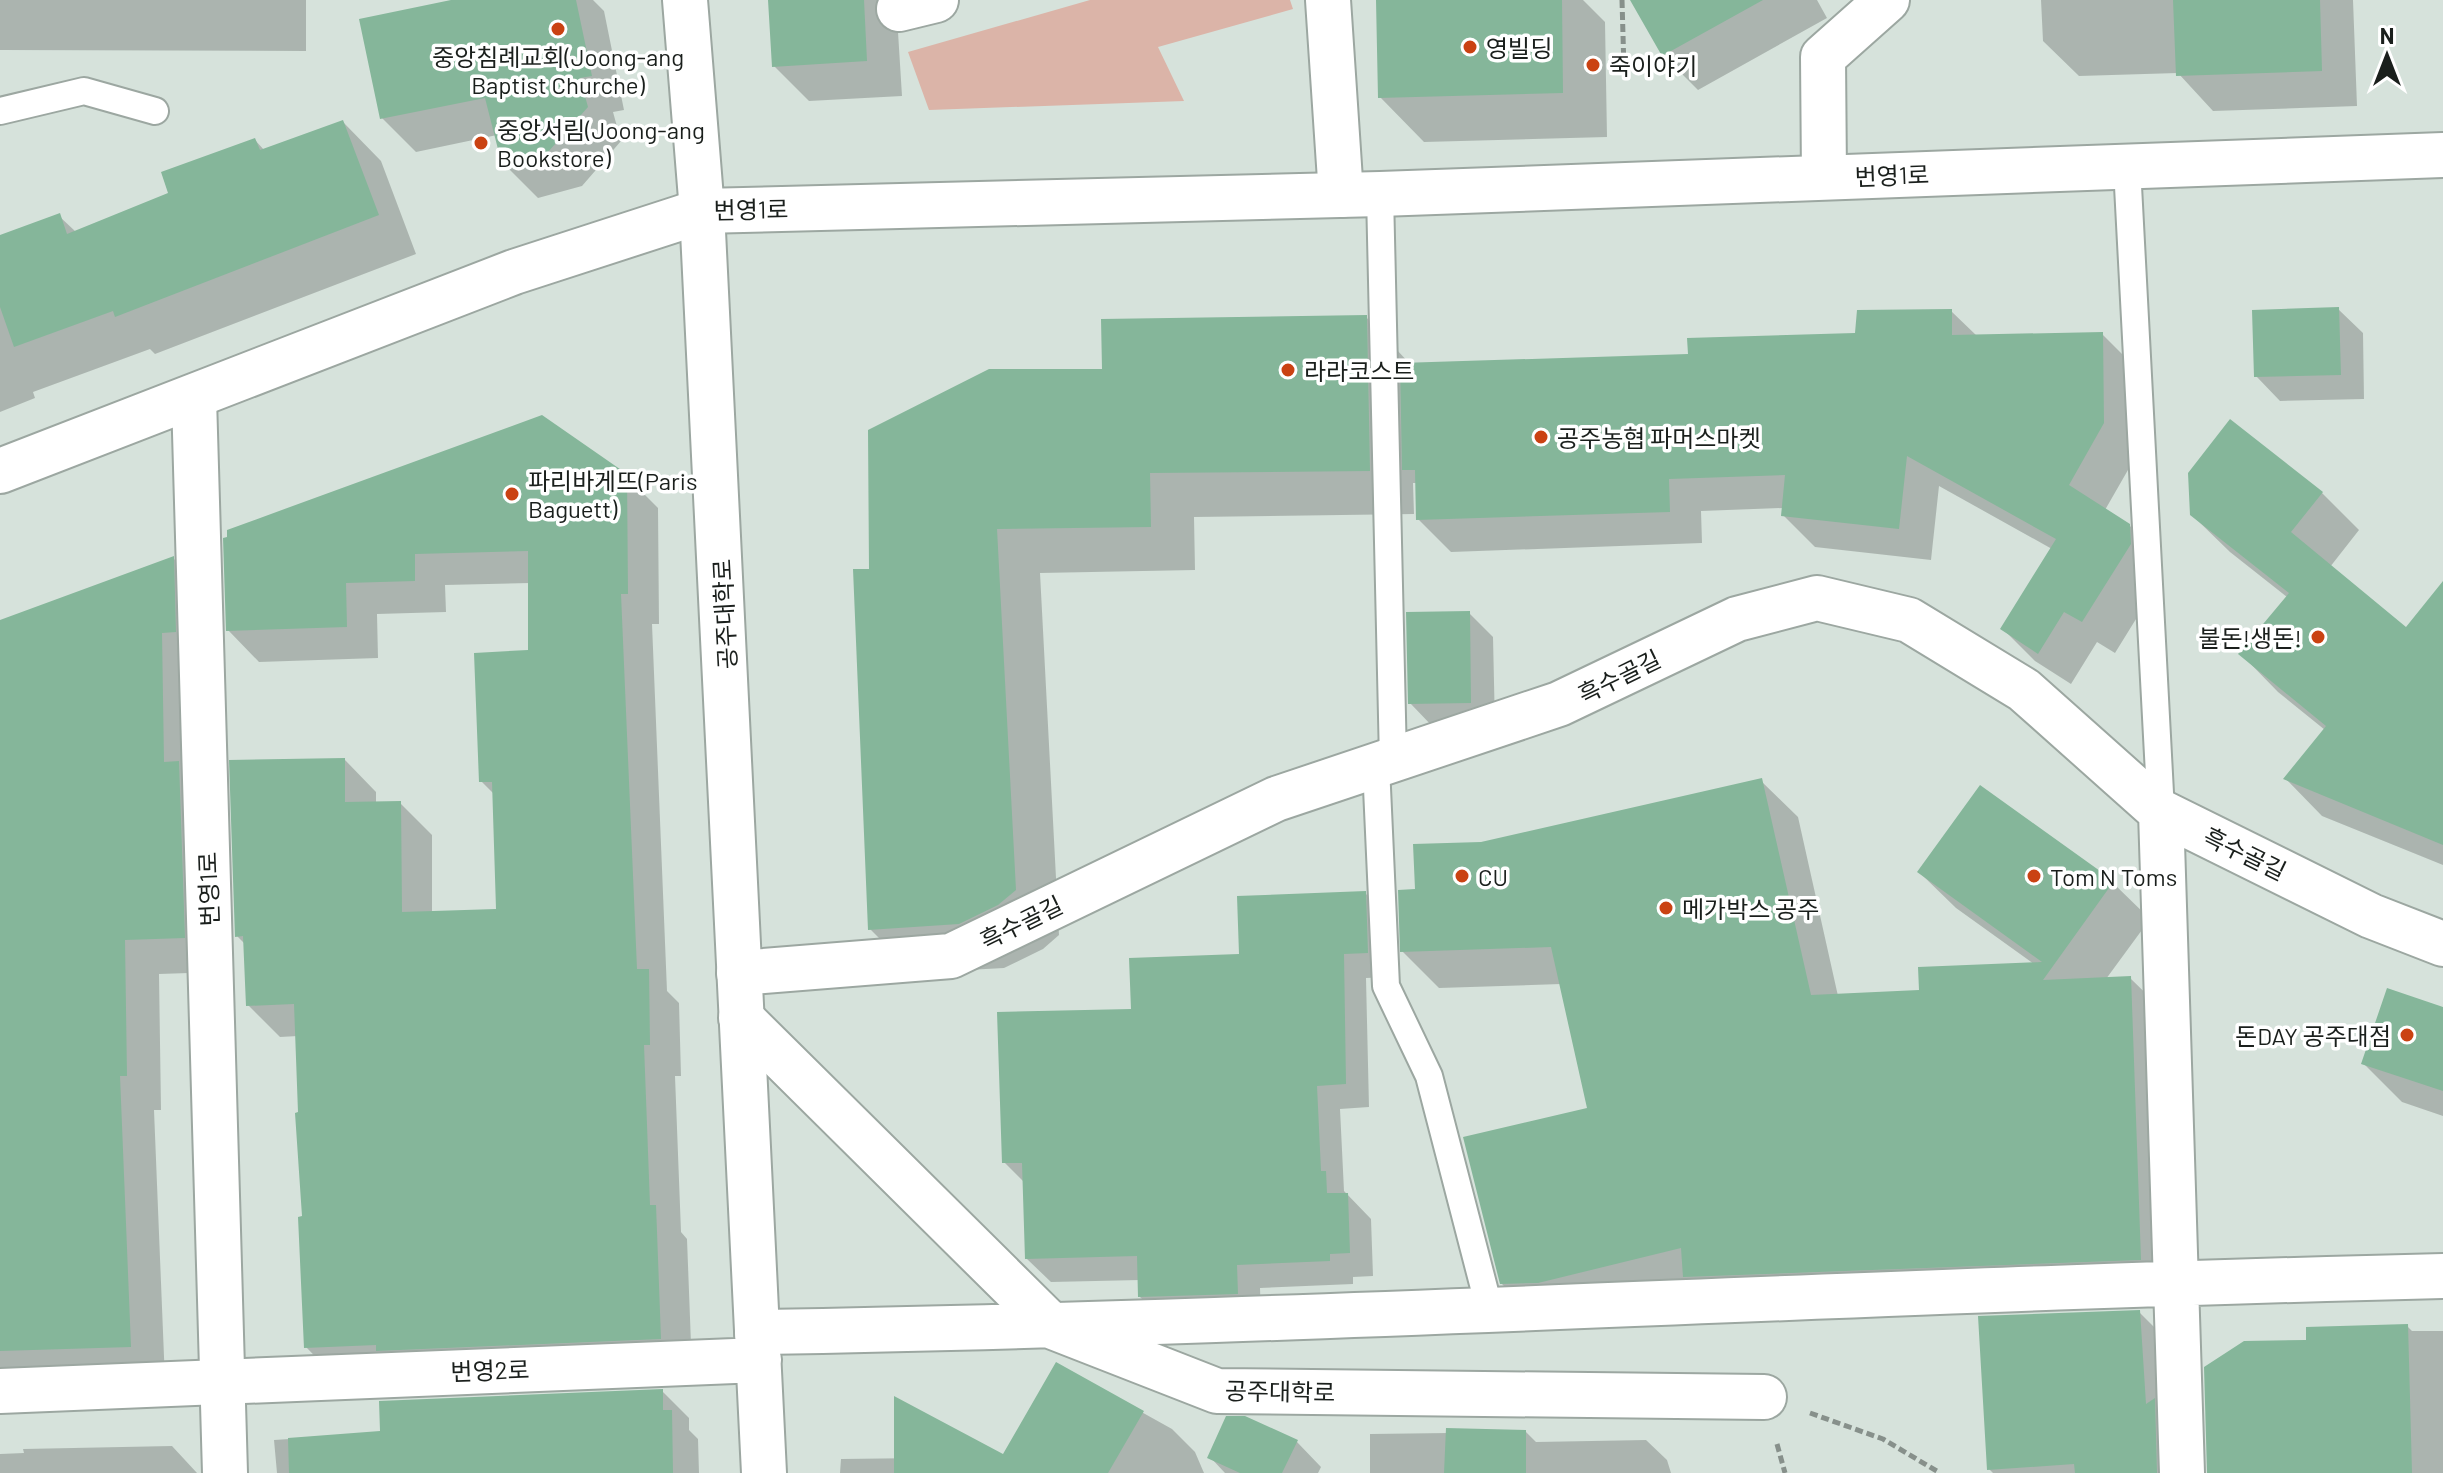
<svg xmlns="http://www.w3.org/2000/svg" width="2443" height="1473" font-family="Barlow,'Noto Sans KR',sans-serif">
	<style>
		.green { fill: #dbb4a8 }
		.shadow { fill: #0003 }
		.building { fill: #85b69a }
		.lines { fill: none; stroke-linecap: round; stroke-linejoin: round }
		.service-casing { stroke: #9ca7a1; stroke-width: 30 }
		.minor-casing { stroke: #9ca7a1; stroke-width: 48 }
		.tertiary-casing { stroke: #9ca7a1; stroke-width: 48 }
		.secondary-casing { stroke: #9ca7a1; stroke-width: 48 }
		.path { stroke: #87908b; stroke-width: 5; stroke-dasharray: 8 4; stroke-linecap: butt }
		.service { stroke: #fff; stroke-width: 26 }
		.minor { stroke: #fff; stroke-width: 44 }
		.tertiary { stroke: #fff; stroke-width: 44 }
		.secondary { stroke: #fff; stroke-width: 44 }
		.poi-dot { fill: #ca4212; stroke: #fff; stroke-width: 3 }
		.labels { text-anchor: middle; dominant-baseline: central; stroke-width: 7; stroke-linejoin: round; paint-order: stroke }
		.poi-label { font-size: 24px; fill: #1a1f1c; stroke: #fff; text-anchor: start }
		.street-label { font-size: 24px; fill: #1a1f1c; stroke: #fff }
	</style>
	<rect width="100%" height="100%" fill="#d6e2db"/>
	<path class="green" d="M 1090,0 L 1290,0 L 1293,9 L 1158,47 L 1184,101 L 929,110 L 908,52 Z"/>
	<path class="shadow" d="M 0,0 L 306,0 L 306,51 L 0,50 Z
		M 461,0 L 593,0 L 604,11 L 624,110 L 613,112 L 621,141 L 582,186 L 538,198 L 504,164 L 497,135 L 416,152 L 382,118 Z
		M 770,0 L 896,0 L 902,96 L 809,101 L 774,66 Z
		M 1378,0 L 1583,0 L 1605,22 L 1607,137 L 1424,142 L 1380,97 Z
		M 1633,0 L 1817,0 L 1827,18 L 1698,90 L 1663,55 Z
		M 2041,0 L 2353,0 L 2357,106 L 2213,111 L 2178,73 L 2079,76 L 2043,41 Z
		M 343,122 L 381,161 L 416,254 L 155,354 L 150,349 L 33,392 L 35,398 L 0,412 L 0,237 L 59,216 L 76,232 L 171,194 L 255,140 L 265,151 Z
		M 2338,309 L 2363,333 L 2364,399 L 2280,401 L 2256,376 Z
		M 1951,311 L 1977,336 L 2102,334 L 2134,366 L 2136,456 L 2105,510 L 2129,525 L 2161,558 L 2162,577 L 2115,653 L 2097,642 L 2071,684 L 2035,661 L 2002,628 L 2052,549 L 1939,486 L 1931,560 L 1815,547 L 1783,515 L 1783,508 L 1701,511 L 1702,543 L 1451,552 L 1418,519 L 1417,483 L 1413,483 L 1414,514 L 1194,517 L 1195,570 L 1040,573 L 1059,935 L 1043,949 L 1004,968 L 914,973 L 870,929 L 871,571 L 1104,371 L 1366,317 L 1411,365 L 1690,356 L 1857,335 Z
		M 626,476 L 658,508 L 659,624 L 652,624 L 667,991 L 679,1003 L 681,1076 L 675,1076 L 681,1232 L 687,1239 L 692,1370 L 337,1379 L 306,1347 L 298,1036 L 280,1037 L 248,1005 L 246,945 L 237,936 L 345,760 L 376,792 L 376,804 L 400,803 L 432,835 L 432,913 L 498,911 L 494,794 L 481,781 L 530,652 L 530,583 L 445,585 L 446,612 L 377,614 L 378,658 L 259,662 L 228,630 L 225,540 Z
		M 2322,493 L 2359,530 L 2330,567 L 2406,629 L 2443,609 L 2443,865 L 2322,816 L 2286,779 L 2325,730 L 2278,692 L 2241,654 L 2287,597 L 2230,552 L 2192,515 Z
		M 173,558 L 208,593 L 219,972 L 159,974 L 161,1110 L 154,1110 L 165,1381 L 0,1384 L 0,623 Z
		M 1469,613 L 1493,637 L 1495,727 L 1434,728 L 1410,703 Z
		M 1761,781 L 1798,817 L 1838,996 L 1921,992 L 2034,964 L 1956,908 L 1919,872 L 1980,788 L 2113,883 L 2150,919 L 2106,979 L 2130,978 L 2167,1014 L 2177,1296 L 1538,1320 L 1501,1283 L 1589,1109 L 1561,984 L 1439,988 L 1402,951 L 1417,891 L 1481,844 Z
		M 1365,893 L 1389,917 L 1391,977 L 1366,978 L 1369,1107 L 1340,1109 L 1344,1191 L 1371,1219 L 1373,1276 L 1353,1277 L 1353,1284 L 1260,1288 L 1261,1317 L 1164,1320 L 1140,1297 L 1140,1280 L 1051,1282 L 1027,1259 L 1025,1183 L 1004,1162 L 1133,1011 Z
		M 2443,1009 L 2443,1116 L 2402,1102 L 2364,1064 Z
		M 2139,1312 L 2177,1350 L 2193,1473 L 1993,1473 L 1989,1469 Z
		M 2407,1326 L 2412,1331 L 2443,1331 L 2443,1473 L 2209,1473 L 2308,1342 Z
		M 1057,1365 L 1172,1429 L 1195,1452 L 1204,1473 L 840,1473 L 841,1459 L 1004,1457 Z
		M 662,1391 L 689,1418 L 689,1430 L 698,1439 L 699,1473 L 277,1473 L 274,1440 L 382,1433 Z
		M 1526,1432 L 1536,1442 L 1646,1440 L 1667,1460 L 1671,1473 L 1370,1473 L 1370,1434 Z
		M 1297,1442 L 1321,1467 L 1318,1473 L 1225,1473 L 1210,1457 Z
		M 172,1446 L 197,1473 L 0,1473 L 0,1454 L 24,1453 L 23,1449 Z"/>
	<path class="building" d="M 451,0 L 576,0 L 592,76 L 580,78 L 588,107 L 548,152 L 502,165 L 485,98 L 380,119 L 359,19 Z
		M 768,0 L 864,0 L 867,61 L 772,67 Z
		M 1376,0 L 1562,0 L 1563,93 L 1378,98 Z
		M 1630,0 L 1763,0 L 1662,56 Z
		M 2173,0 L 2320,0 L 2322,71 L 2176,76 Z
		M 343,120 L 379,215 L 115,317 L 113,311 L 14,347 L 0,307 L 0,235 L 60,213 L 67,234 L 168,193 L 161,172 L 255,138 L 260,150 Z
		M 2339,307 L 2341,375 L 2254,377 L 2252,310 Z
		M 1952,309 L 1952,335 L 2103,332 L 2104,423 L 2069,485 L 2130,524 L 2131,544 L 2082,622 L 2064,612 L 2038,654 L 2000,629 L 2056,539 L 1907,456 L 1899,529 L 1781,516 L 1785,475 L 1669,479 L 1670,512 L 1416,520 L 1415,470 L 1402,470 L 1400,363 L 1688,354 L 1687,338 L 1855,333 L 1857,310 Z
		M 1367,315 L 1370,471 L 1150,473 L 1151,527 L 997,529 L 1016,890 L 998,905 L 959,924 L 868,930 L 853,569 L 869,569 L 868,430 L 989,369 L 1102,369 L 1101,319 Z
		M 542,415 L 627,474 L 628,594 L 621,594 L 637,969 L 649,969 L 650,1045 L 644,1045 L 650,1205 L 656,1205 L 661,1339 L 376,1351 L 376,1345 L 304,1348 L 298,1217 L 302,1216 L 295,1113 L 298,1112 L 294,1004 L 246,1006 L 243,936 L 235,937 L 229,760 L 345,758 L 345,802 L 401,801 L 402,912 L 496,909 L 492,782 L 479,782 L 474,653 L 528,650 L 528,551 L 415,554 L 415,581 L 346,583 L 347,627 L 226,631 L 223,538 L 227,537 L 227,530 Z
		M 2230,419 L 2323,492 L 2291,532 L 2406,627 L 2443,581 L 2443,845 L 2283,779 L 2326,726 L 2238,654 L 2289,593 L 2190,515 L 2188,473 Z
		M 174,556 L 176,632 L 162,633 L 164,762 L 179,761 L 185,938 L 125,940 L 127,1076 L 120,1076 L 131,1347 L 0,1351 L 0,620 Z
		M 1470,611 L 1471,703 L 1408,704 L 1406,612 Z
		M 1762,778 L 1811,995 L 1919,990 L 1918,967 L 2042,962 L 1917,872 L 1980,785 L 2114,881 L 2043,980 L 2131,976 L 2141,1260 L 1683,1277 L 1681,1248 L 1538,1283 L 1500,1284 L 1463,1137 L 1587,1108 L 1551,947 L 1400,952 L 1398,890 L 1415,889 L 1413,844 L 1481,842 Z
		M 1366,891 L 1368,953 L 1344,954 L 1346,1084 L 1317,1086 L 1321,1171 L 1326,1171 L 1327,1193 L 1348,1193 L 1350,1253 L 1330,1254 L 1330,1261 L 1237,1265 L 1238,1294 L 1138,1297 L 1137,1256 L 1025,1259 L 1022,1163 L 1002,1163 L 997,1012 L 1131,1009 L 1129,958 L 1239,954 L 1237,896 Z
		M 2387,988 L 2443,1007 L 2443,1091 L 2361,1064 Z
		M 2140,1310 L 2146,1404 L 2155,1398 L 2157,1473 L 2075,1473 L 2074,1464 L 1987,1470 L 1978,1316 Z
		M 2408,1324 L 2412,1473 L 2207,1473 L 2204,1367 L 2244,1341 L 2306,1340 L 2306,1327 Z
		M 1056,1362 L 1144,1411 L 1108,1473 L 894,1473 L 894,1396 L 1003,1454 Z
		M 663,1389 L 663,1410 L 672,1410 L 673,1473 L 289,1473 L 288,1438 L 380,1431 L 379,1401 Z
		M 1226,1416 L 1245,1416 L 1298,1440 L 1282,1473 L 1240,1473 L 1207,1458 Z
		M 1446,1428 L 1526,1430 L 1526,1473 L 1444,1473 Z"/>
	<g class="lines">
		<g class="service-casing">
			<path id="service" d="M 0,111 L 84,91 L 155,111
				M 2127,167 L 2161,812
				M 1380,194 L 1393,760
				M 1376,766 L 1386,986 L 1429,1076 L 1490,1311"/>
		</g>
		<g class="minor-casing">
			<path id="minor" d="M 685,0 L 702,211
				M 1328,0 L 1341,195
				M 899,9 L 936,0
				M 1824,177 L 1823,57 L 1887,0
				M 194,398 L 225,1473
				M 2161,812 L 2182,1473
				M 739,973 L 951,956 L 1276,799 L 1559,704 L 1737,619 L 1817,598 L 1909,620 L 2024,690 L 2161,812 L 2371,916 L 2443,944
				M 741,1018 L 1053,1327 L 1217,1391 L 1764,1397
				M 757,1332 C 1319,1323 1881,1289 2443,1276"/>
		</g>
		<g class="tertiary-casing">
			<path id="tertiary" d="M 702,211 L 764,1473
				M 0,1391 L 759,1360"/>
		</g>
		<g class="secondary-casing">
			<path id="secondary" d="M 0,471 L 514,272 L 702,211 L 1380,194 L 2443,155"/>
		</g>
		<path class="path" d="M 1622,0 L 1624,70
			M 1810,1413 L 1883,1439 L 1940,1473
			M 1777,1444 L 1785,1473"/>
		<use href="#service" class="service"/>
		<use href="#minor" class="minor"/>
		<use href="#tertiary" class="tertiary"/>
		<use href="#secondary" class="secondary"/>
	</g>
	<g class="poi-dot">
		<circle cx="558" cy="29" r="8"/>
		<circle cx="1470" cy="47" r="8"/>
		<circle cx="1593" cy="65" r="8"/>
		<circle cx="481" cy="143" r="8"/>
		<circle cx="1288" cy="370" r="8"/>
		<circle cx="1541" cy="437" r="8"/>
		<circle cx="512" cy="494" r="8"/>
		<circle cx="2318" cy="637" r="8"/>
		<circle cx="1462" cy="876" r="8"/>
		<circle cx="2034" cy="876" r="8"/>
		<circle cx="1666" cy="908" r="8"/>
		<circle cx="2407" cy="1035" r="8"/>
	</g>
	<g class="labels">
		<g class="poi-label">
			<text x="1486" y="47">영빌딩</text>
			<text x="558" y="56" text-anchor="middle">중앙침례교회(Joong-ang<tspan x="558" dy="28">Baptist Churche)</tspan></text>
			<text x="1609" y="65">죽이야기</text>
			<text x="497" y="129">중앙서림(Joong-ang<tspan x="497" dy="28">Bookstore)</tspan></text>
			<text x="1304" y="370">라라코스트</text>
			<text x="1557" y="437">공주농협 파머스마켓</text>
			<text x="528" y="480">파리바게뜨(Paris<tspan x="528" dy="28">Baguett)</tspan></text>
			<text x="2302" y="637" text-anchor="end">불돈!생돈!</text>
			<text x="1478" y="876">CU</text>
			<text x="2050" y="876">Tom N Toms</text>
			<text x="1682" y="908">메가박스 공주</text>
			<text x="2391" y="1035" text-anchor="end">돈DAY 공주대점</text>
		</g>
		<g class="street-label">
			<text transform="translate(1892 175) rotate(-2)">번영1로</text>
			<text transform="translate(751 209) rotate(-1)">번영1로</text>
			<text transform="translate(724 614) rotate(-93)">공주대학로</text>
			<text transform="translate(1619 676) rotate(-26)">흑수골길</text>
			<text transform="translate(2245 853) rotate(26)">흑수골길</text>
			<text transform="translate(208 889) rotate(-92)">번영1로</text>
			<text transform="translate(1021 922) rotate(-26)">흑수골길</text>
			<text transform="translate(490 1370) rotate(-2)">번영2로</text>
			<text transform="translate(1280 1391) rotate(1)">공주대학로</text>
		</g>
	</g>
	<g transform="translate(2387 56)" stroke="#ffffff" stroke-width="6" paint-order="stroke">
	<path d="M0-6L14 30L0 20L-14 30Z" fill="#1a1f1c"/>
	<text y="-12" font-size="22" font-weight="bold" text-anchor="middle" fill="#1a1f1c">N</text>
	</g>
</svg>
